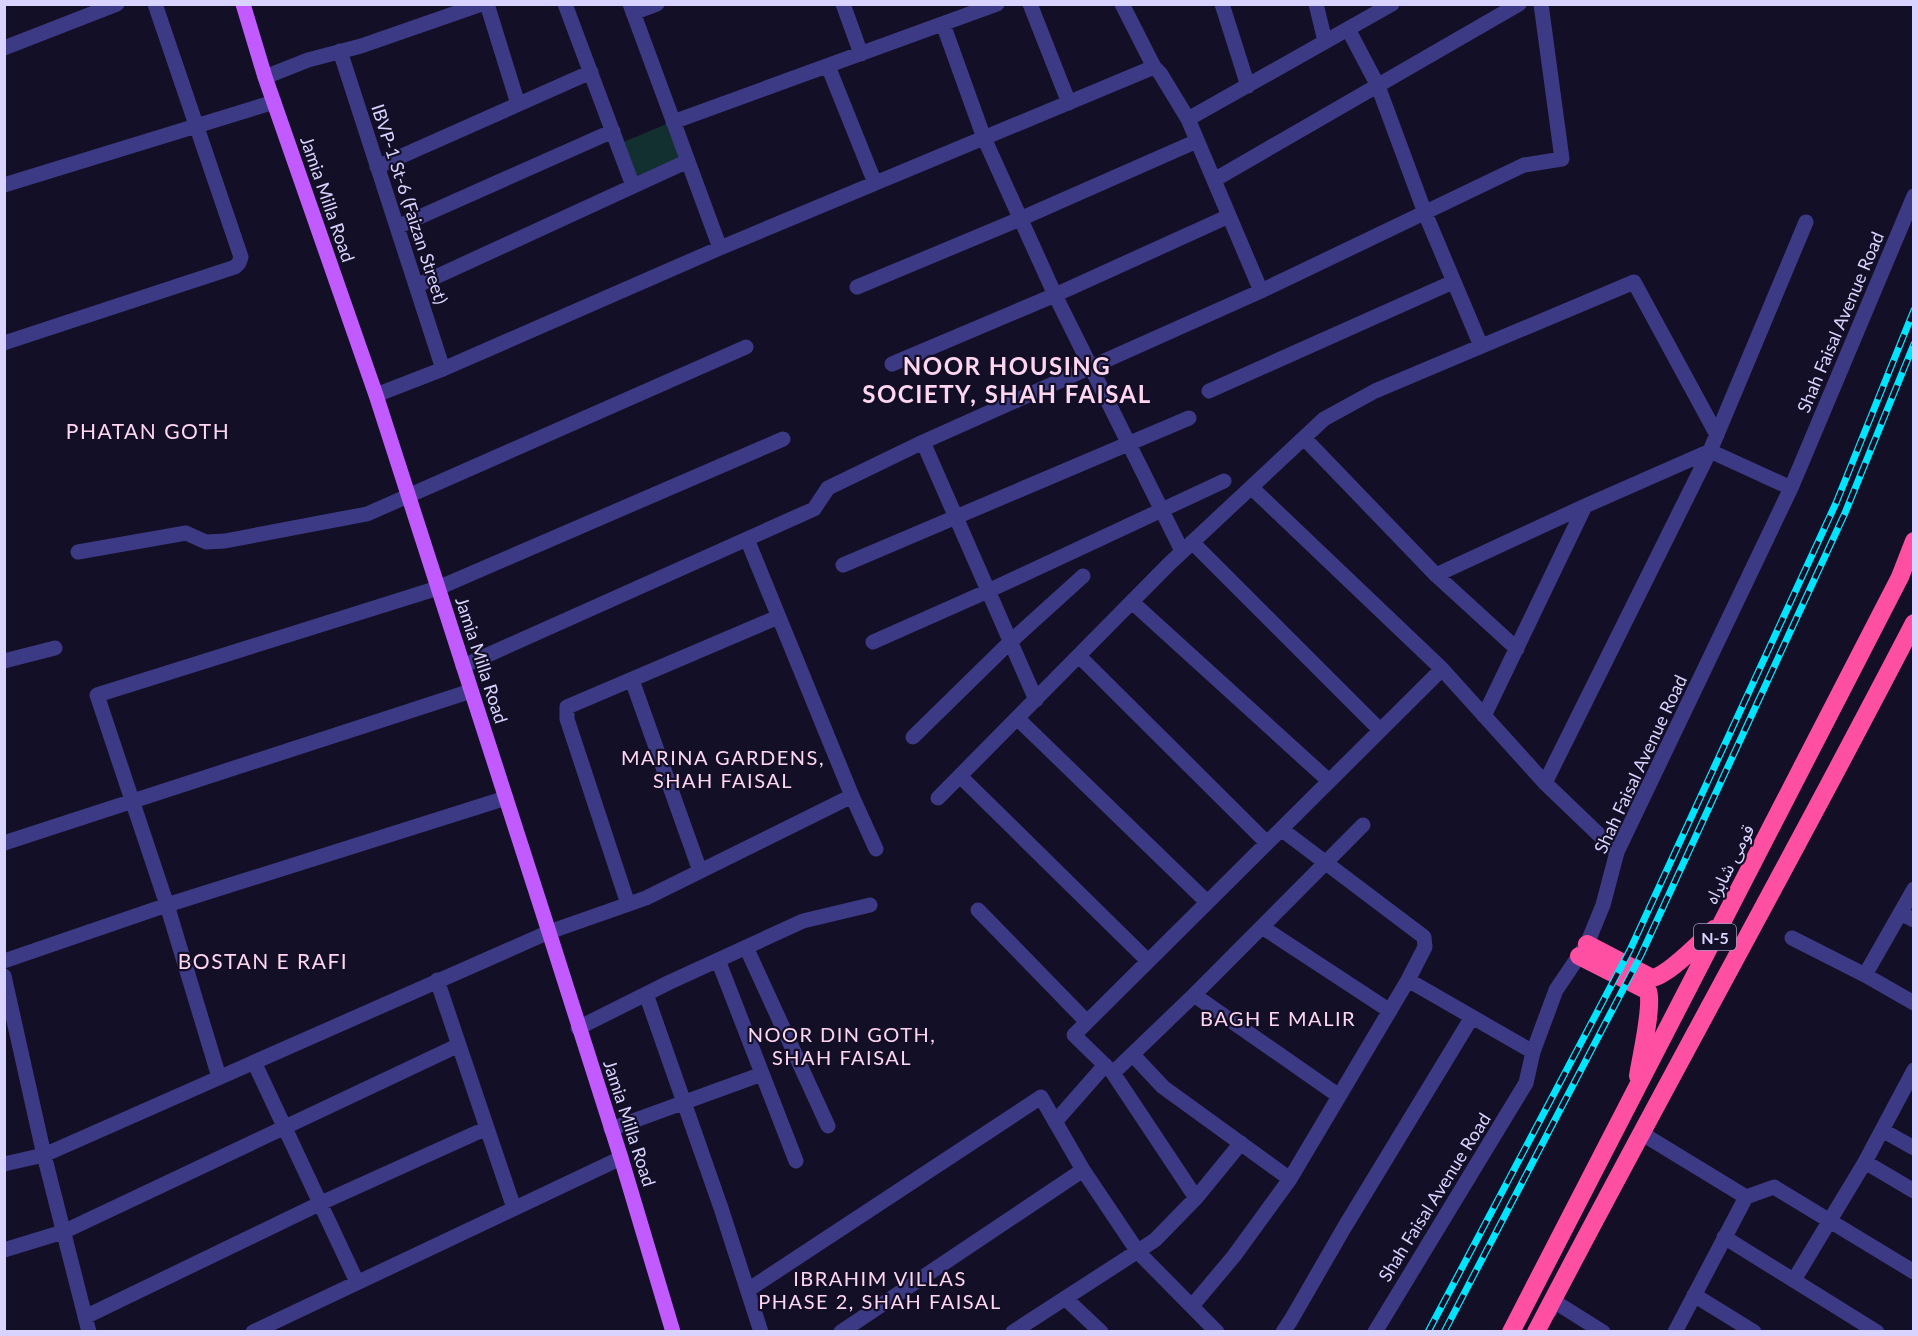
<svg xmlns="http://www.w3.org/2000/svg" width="1918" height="1336" font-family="Lato,'Noto Sans Arabic',sans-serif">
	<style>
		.green { fill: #12302f }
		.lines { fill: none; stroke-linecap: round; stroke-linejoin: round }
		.minor { stroke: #3d3a85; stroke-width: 15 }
		.major { stroke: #c25bff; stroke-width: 15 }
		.highway { stroke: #ff4fa3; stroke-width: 18 }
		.rail-casing { stroke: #00e5ff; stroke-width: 7 }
		.rail { stroke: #130f26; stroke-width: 4.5; stroke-dasharray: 14; stroke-linecap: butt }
		.labels { text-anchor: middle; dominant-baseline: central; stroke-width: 4.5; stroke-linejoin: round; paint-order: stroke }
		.shield { fill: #130f26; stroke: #9e99be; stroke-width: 1.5 }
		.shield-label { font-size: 16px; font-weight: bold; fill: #d9d4ff }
		.street-label { font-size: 18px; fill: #d9d4ff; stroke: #130f26 }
		.neighbourhood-label { font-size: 20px; letter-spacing: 1.5px; fill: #ffd6f0; stroke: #130f26 }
		.quarter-label { font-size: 21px; letter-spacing: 1.5px; fill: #ffd6f0; stroke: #130f26 }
		.district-label { font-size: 24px; font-weight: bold; letter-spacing: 1.5px; fill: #ffd6f0; stroke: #130f26 }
	</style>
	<rect width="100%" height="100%" fill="#130f26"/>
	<path class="green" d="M 669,123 L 683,159 L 633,181 L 621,143 Z"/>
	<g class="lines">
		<path class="minor" d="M 487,4 L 518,104
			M 565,4 L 633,186
			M 630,4 L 720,248
			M 843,4 L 861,54
			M 1030,4 L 1069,103
			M 1122,4 L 1154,67
			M 1222,4 L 1248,86
			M 1316,4 L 1325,41
			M 633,13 L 657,4
			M 943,24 L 984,138 L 1055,295 L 1182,551
			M 1348,29 L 1378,86 L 1425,213 L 1481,346
			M 4,48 L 117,4
			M 340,51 L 443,369
			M 828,66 L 875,183
			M 265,77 L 308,60 L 361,46 L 482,4
			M 1188,119 L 1261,291
			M 673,122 L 997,4
			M 377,167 L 591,72
			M 1214,180 L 1519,4
			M 4,185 L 274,102
			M 397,227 L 613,131
			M 416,286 L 688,161
			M 857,287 L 1020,219 L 1197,141
			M 4,343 L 235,267 L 239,263 L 241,257 L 155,4
			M 892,364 L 1055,295 L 1229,216
			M 1209,391 L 1453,282
			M 376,395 L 443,369 L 720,248 L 1154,67 L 1160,73 L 1188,119 L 1392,4
			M 1304,438 L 1436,575 L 1517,649
			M 923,442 L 1036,700
			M 1252,488 L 1442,669 L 1545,783 L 1617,852
			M 1192,542 L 1380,730
			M 78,552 L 186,533 L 206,542 L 225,541 L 367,514 L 746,347
			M 843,565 L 1189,418
			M 1436,575 L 1585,506 L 1710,451 L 1791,488
			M 1132,602 L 1329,781
			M 873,642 L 988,591 L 1224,481
			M 1079,656 L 1267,843
			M 4,661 L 55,648
			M 463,666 L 814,509 L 828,488 L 923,442 L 1261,291 L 1524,165 L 1562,159 L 1541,4
			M 632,680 L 700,871
			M 1484,716 L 1585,506
			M 1018,719 L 1207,902
			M 913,737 L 1010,642 L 1083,576
			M 960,776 L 1148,961
			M 1545,783 L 1710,451 L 1806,222
			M 852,796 L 876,849
			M 938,798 L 1169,564 L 1324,419 L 1375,391 L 1634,282 L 1717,435
			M 1363,825 L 1194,995 L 1113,1073 L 1074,1035 L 1442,669
			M 4,843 L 471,691
			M 628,904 L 567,719 L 567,707 L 778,617
			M 978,910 L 1087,1022
			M 1900,913 L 1914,920
			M 1262,927 L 1390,1011
			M 1792,938 L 1865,975 L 1914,1003
			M 746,947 L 828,1126
			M 718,960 L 796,1161
			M 4,961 L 167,905 L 506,798
			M 1865,975 L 1914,889
			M 4,976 L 44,1155 L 89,1332
			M 437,980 L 514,1208
			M 1408,980 L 1533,1052
			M 646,994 L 721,1208 L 761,1332
			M 1194,995 L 1339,1096
			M 578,1028 L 670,982 L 803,921 L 870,905
			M 1133,1055 L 1163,1087 L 1290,1179
			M 254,1062 L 357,1282
			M 1113,1073 L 1196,1198
			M 219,1077 L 167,905 L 97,695 L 438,588 L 783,439
			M 1055,1122 L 1105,1065
			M 611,1129 L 762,1074
			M 1882,1130 L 1914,1148
			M 1641,1133 L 1746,1197
			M 1865,1162 L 1914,1191
			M 4,1164 L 44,1155 L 549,932 L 646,898 L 852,796 L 747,539
			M 1724,1237 L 1877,1332
			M 4,1250 L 63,1232 L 459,1045
			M 1794,1280 L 1865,1162 L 1914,1070
			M 748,1290 L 1041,1097 L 1083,1170 L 1138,1252 L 1217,1332
			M 1694,1295 L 1754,1332
			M 1065,1298 L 1101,1332
			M 1192,1306 L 1234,1256 L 1290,1179 L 1408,980 L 1425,947 L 1424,937 L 1281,829
			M 1550,1311 L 1552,1300 L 1603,1332
			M 85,1317 L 321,1203 L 487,1128
			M 253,1332 L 621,1158
			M 841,1332 L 1083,1170
			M 1013,1332 L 1155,1240 L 1196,1198 L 1241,1143
			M 1283,1332 L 1291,1320 L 1344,1228 L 1472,1017
			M 1375,1332 L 1526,1083 L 1533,1052 L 1556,990 L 1587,944 L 1603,905 L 1617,852 L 1791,488 L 1914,196
			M 1675,1332 L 1746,1197 L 1774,1187 L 1914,1272"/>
		<path class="major" d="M 243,4 L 265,77 L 376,395 L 549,932 L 621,1158 L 673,1332"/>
		<path class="highway" d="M 1587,944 L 1652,978 C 1668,976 1701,941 1714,929
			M 1579,956 L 1648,991 C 1653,1007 1641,1056 1638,1076
			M 1511,1332 L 1900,577 L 1914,541
			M 1536,1332 C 1660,1094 1791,861 1914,623"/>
		<g class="rail-casing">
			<path id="rail" d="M 1428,1332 L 1630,950 L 1836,503 L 1914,310
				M 1444,1332 L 1641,955 L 1845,513 L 1914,344"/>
		</g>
		<use href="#rail" class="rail"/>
	</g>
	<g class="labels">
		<rect class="shield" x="1694" y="924" width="42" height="26" rx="4.5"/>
		<g class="shield-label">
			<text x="1715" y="937">N-5</text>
		</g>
		<g class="street-label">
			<text transform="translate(328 199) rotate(71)">Jamia Milla Road</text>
			<text transform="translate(410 204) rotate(72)">IBVP-1 St-6 (Faizan Street)</text>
			<text transform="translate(1840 322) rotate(-67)">Shah Faisal Avenue Road</text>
			<text transform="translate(482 660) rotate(72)">Jamia Milla Road</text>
			<text transform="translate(1640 764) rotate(-65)">Shah Faisal Avenue Road</text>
			<text transform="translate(1729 864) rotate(-63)">قومی شاہراہ</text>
			<text transform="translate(630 1123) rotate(72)">Jamia Milla Road</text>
			<text transform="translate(1434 1197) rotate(-58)">Shah Faisal Avenue Road</text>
		</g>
		<g class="neighbourhood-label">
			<text x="723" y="757">MARINA GARDENS,<tspan x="723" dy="23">SHAH FAISAL</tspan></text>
			<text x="1278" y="1018">BAGH E MALIR</text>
			<text x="842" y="1034">NOOR DIN GOTH,<tspan x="842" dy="23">SHAH FAISAL</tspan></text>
			<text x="880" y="1278">IBRAHIM VILLAS<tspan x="880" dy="23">PHASE 2, SHAH FAISAL</tspan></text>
		</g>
		<g class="quarter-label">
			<text x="148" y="430">PHATAN GOTH</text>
			<text x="263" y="960">BOSTAN E RAFI</text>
		</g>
		<g class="district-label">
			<text x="1007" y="365">NOOR HOUSING<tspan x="1007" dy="28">SOCIETY, SHAH FAISAL</tspan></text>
		</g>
	</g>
	<rect width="1918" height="1336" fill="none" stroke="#d9d4ff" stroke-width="12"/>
</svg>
